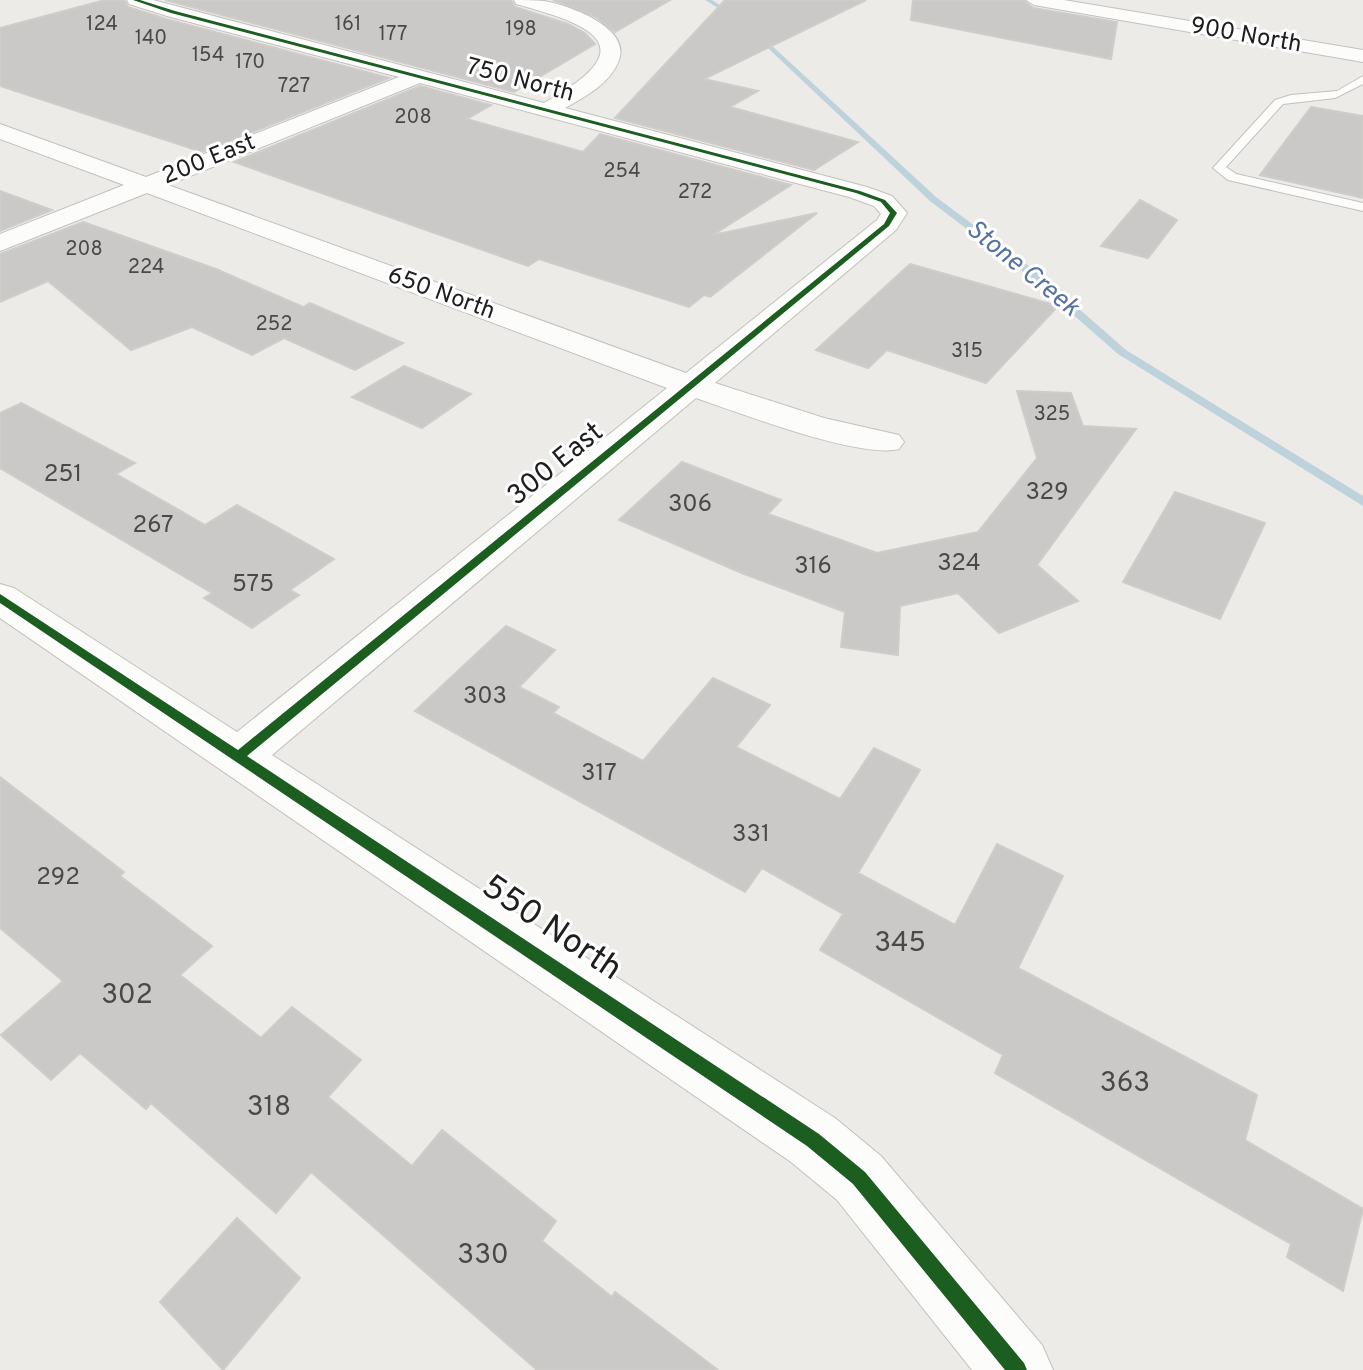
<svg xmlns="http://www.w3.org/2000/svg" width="1363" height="1370" font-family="Overpass,sans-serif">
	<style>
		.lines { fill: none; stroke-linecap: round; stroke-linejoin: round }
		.stream { fill: #bed2db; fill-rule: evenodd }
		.building { fill: #cac9c7; stroke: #cfcdc9; stroke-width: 2 }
		.service-casing { stroke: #c2c1bf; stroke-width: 2 }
		.minor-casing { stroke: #c2c1bf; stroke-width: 2 }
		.service { fill: #fcfcfb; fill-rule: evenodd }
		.minor { fill: #fcfcfb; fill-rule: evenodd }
		.cycleway-casing { stroke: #fff; stroke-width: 5 }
		.cycleway { fill: #1b5e20; fill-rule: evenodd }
		.labels { text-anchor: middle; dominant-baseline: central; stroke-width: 6; stroke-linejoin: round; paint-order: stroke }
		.far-number-label { font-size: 20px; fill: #494948 }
		.far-street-label { font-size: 24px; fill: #1e1e1e; stroke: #fff }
		.number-label { font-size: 24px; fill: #494948 }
		.far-water-label { font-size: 26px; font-style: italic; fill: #5572a2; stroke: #fff }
		.street-label { font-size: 28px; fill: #1e1e1e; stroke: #fff }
		.near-number-label { font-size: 28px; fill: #494948 }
		.near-street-label { font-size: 34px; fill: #1e1e1e; stroke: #fff }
	</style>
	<rect width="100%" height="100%" fill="#ecebe7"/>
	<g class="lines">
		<path class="stream" d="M 705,0 L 712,0 L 741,18 L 736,19 Z
			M 753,32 L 757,32 L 936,197 L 1038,273 L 1126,350 L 1363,496 L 1363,506 L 1118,354 L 1030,277 L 930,201 L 753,34 Z"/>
	</g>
	<path class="building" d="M 105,0 L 124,0 L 128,7 L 166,19 L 389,78 L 202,152 L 0,86 L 0,28 Z
		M 165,0 L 511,0 L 515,7 L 568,24 L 585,33 L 595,44 L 514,92 Z
		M 553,0 L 670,0 L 615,32 L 596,17 Z
		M 725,0 L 866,0 L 704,79 L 758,91 L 730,107 L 858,142 L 814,170 L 615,118 Z
		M 913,0 L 1023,0 L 1033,8 L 1117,22 L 1111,59 L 911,20 Z
		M 420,86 L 491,105 L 467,119 L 583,152 L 600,134 L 791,185 L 713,235 L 817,213 L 710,297 L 704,295 L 689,307 L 539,259 L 528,266 L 234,162 Z
		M 1311,107 L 1363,116 L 1363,198 L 1260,175 Z
		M 0,191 L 52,210 L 0,231 Z
		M 1140,200 L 1177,220 L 1148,258 L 1101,246 Z
		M 83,222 L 216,269 L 303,307 L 310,303 L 403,343 L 355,370 L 284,338 L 252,355 L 192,327 L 131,350 L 48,281 L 0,302 L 0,254 Z
		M 910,264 L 1058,306 L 986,383 L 887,350 L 868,368 L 816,350 Z
		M 404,366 L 471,394 L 422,428 L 352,397 Z
		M 1017,391 L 1071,393 L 1083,426 L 1136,429 L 1037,565 L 1078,601 L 999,633 L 958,593 L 900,606 L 898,655 L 841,647 L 845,612 L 744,574 L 619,520 L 682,462 L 781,500 L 768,514 L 877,553 L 978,532 L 1037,458 Z
		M 21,403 L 135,463 L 116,474 L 205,525 L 237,505 L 334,559 L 290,590 L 299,595 L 252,628 L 204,598 L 212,593 L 0,468 L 0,413 Z
		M 1175,492 L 1265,523 L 1220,619 L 1123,582 Z
		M 506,626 L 555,650 L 519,687 L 559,707 L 553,713 L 643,761 L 713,678 L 770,705 L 736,747 L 840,799 L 874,748 L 920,770 L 858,873 L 955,925 L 997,844 L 1063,876 L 1018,968 L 1257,1095 L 1245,1140 L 1363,1209 L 1343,1291 L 1287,1257 L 1291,1244 L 995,1073 L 1003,1055 L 820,950 L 843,914 L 762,868 L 745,892 L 415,711 Z
		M 0,777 L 124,872 L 120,876 L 212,946 L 180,975 L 261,1038 L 292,1007 L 361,1060 L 328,1097 L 412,1166 L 442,1130 L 556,1221 L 542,1241 L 612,1297 L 615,1292 L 718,1370 L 537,1370 L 311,1172 L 276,1213 L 151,1103 L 146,1109 L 80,1053 L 51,1080 L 1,1035 L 63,981 L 0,928 Z
		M 237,1218 L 300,1278 L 223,1370 L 160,1302 Z"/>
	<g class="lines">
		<g class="service-casing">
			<path id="service" d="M 1363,76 L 1363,84 L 1335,98 L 1283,104 L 1226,167 L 1236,174 L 1363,203 L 1363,211 L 1228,180 L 1213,168 L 1275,100 L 1291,95 L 1337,91 Z"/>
		</g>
		<g class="minor-casing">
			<path id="minor" d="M 127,0 L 153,0 L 544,103 C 643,48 598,26 516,4 L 514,0 C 524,0 535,0 544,1 C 568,5 631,27 619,60 C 611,83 585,97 565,108 L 867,187 L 892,196 L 907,213 L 896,230 L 715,383 L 824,418 L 899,435 L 904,442 L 899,449 C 859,459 740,413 696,398 L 272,755 L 835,1118 L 881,1156 L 1042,1345 L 1053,1370 L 972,1370 L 837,1200 L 791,1162 L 0,618 L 0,584 L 14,588 L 237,732 L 667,388 L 147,193 L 0,251 L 0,234 L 124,185 L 0,139 L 0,124 L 146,177 L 399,77 L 167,16 L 129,4 ZM 420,83 L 849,197 L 874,206 L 881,214 L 877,220 L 686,373 L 168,185 Z
				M 1026,0 L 1064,0 L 1363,50 L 1363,62 L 1034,5 Z"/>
		</g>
		<use href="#service" class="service"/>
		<use href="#minor" class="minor"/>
		<g class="cycleway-casing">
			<path id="cycleway" d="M 133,0 L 140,0 L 175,11 L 860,191 L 885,200 L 897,213 L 889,226 L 247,756 L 819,1134 L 865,1172 L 1024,1363 L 1027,1370 L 1005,1370 L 853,1184 L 807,1146 L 0,603 L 0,594 L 238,750 L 884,224 L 890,213 L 881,202 L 856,193 L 171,13 Z"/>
		</g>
		<use href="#cycleway" class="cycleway"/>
	</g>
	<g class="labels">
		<g class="far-number-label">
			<text x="102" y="25">124</text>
			<text x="348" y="25">161</text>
			<text x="521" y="30">198</text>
			<text x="393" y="35">177</text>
			<text x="151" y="39">140</text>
			<text x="208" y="56">154</text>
			<text x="250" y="63">170</text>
			<text x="294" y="87">727</text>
			<text x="413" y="118">208</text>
			<text x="622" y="172">254</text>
			<text x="695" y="193">272</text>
			<text x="84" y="250">208</text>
			<text x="146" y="268">224</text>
			<text x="274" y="325">252</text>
			<text x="967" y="352">315</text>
			<text x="1052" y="415">325</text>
		</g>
		<g class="far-street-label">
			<text transform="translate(1246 36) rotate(10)">900 North</text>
			<text transform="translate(520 81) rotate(15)">750 North</text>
			<text transform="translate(209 160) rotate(-22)">200 East</text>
			<text transform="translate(441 294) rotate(20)">650 North</text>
		</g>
		<g class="number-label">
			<text x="63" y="475">251</text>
			<text x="1047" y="493">329</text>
			<text x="690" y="505">306</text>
			<text x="153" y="526">267</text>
			<text x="959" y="564">324</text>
			<text x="813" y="567">316</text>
			<text x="253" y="585">575</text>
			<text x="485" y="697">303</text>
			<text x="599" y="774">317</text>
			<text x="751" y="835">331</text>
			<text x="58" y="878">292</text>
		</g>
		<g class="far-water-label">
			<text transform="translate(1022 269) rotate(39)">Stone Creek</text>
		</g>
		<g class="street-label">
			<text transform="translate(556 465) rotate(-39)">300 East</text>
		</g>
		<g class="near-number-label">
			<text x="900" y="944">345</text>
			<text x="127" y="996">302</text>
			<text x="1125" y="1084">363</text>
			<text x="269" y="1108">318</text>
			<text x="483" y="1256">330</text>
		</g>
		<g class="near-street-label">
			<text transform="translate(551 929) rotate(34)">550 North</text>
		</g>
	</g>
</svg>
